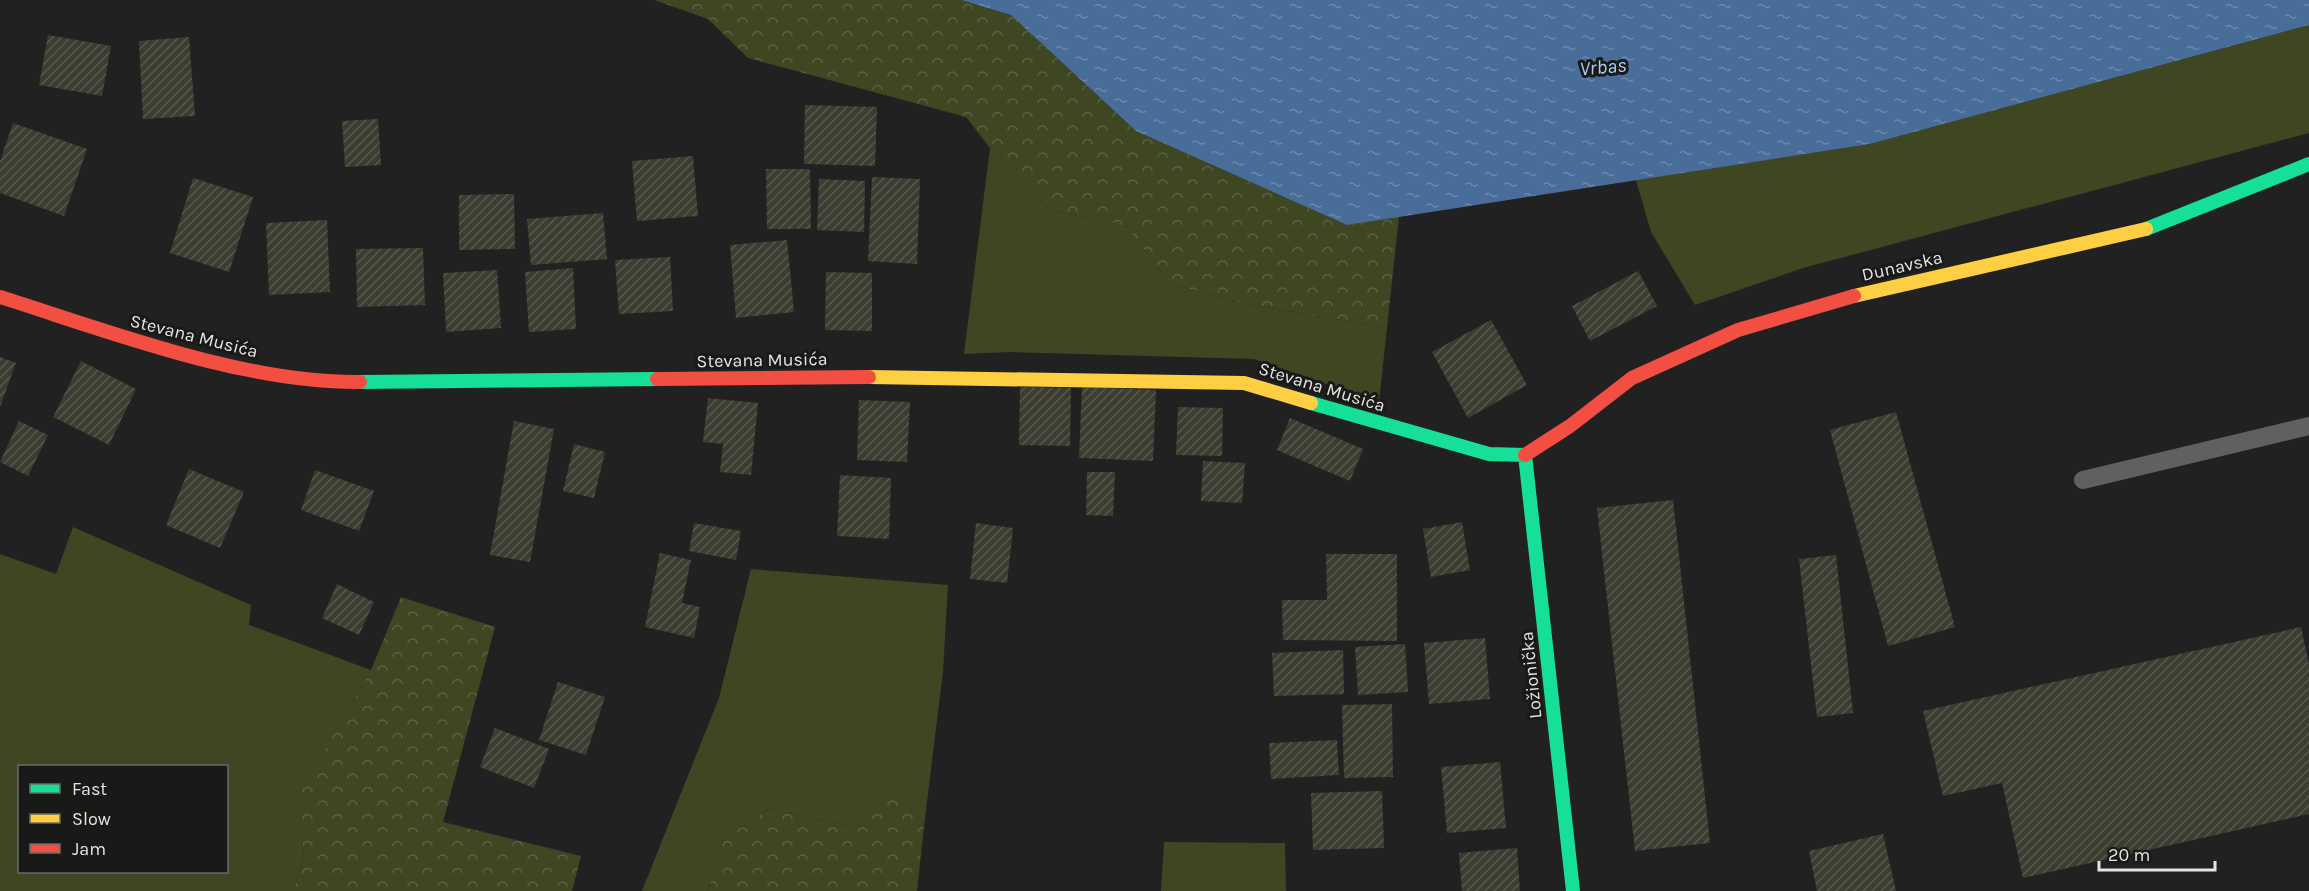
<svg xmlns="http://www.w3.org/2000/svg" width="2309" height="891" font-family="Karla,sans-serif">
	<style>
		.grass { fill: #3f4722; fill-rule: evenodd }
		.forest { fill: url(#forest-crowns) }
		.water { fill: url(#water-ripples) }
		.building { fill: url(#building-hatch) }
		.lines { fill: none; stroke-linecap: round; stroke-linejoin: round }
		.lane { stroke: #606060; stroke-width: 18 }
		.fast { stroke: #16e098; stroke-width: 14 }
		.slow { stroke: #ffcf43; stroke-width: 14 }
		.jam { stroke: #f24e42; stroke-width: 14 }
		.labels { text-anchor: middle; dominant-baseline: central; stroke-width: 6; stroke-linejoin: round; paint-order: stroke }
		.street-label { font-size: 18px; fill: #e4e5e3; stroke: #191917 }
		.water-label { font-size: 20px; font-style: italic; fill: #accffa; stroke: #191917 }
	</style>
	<defs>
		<pattern id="forest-crowns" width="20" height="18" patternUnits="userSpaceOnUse" patternTransform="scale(1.5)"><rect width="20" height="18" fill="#3f4722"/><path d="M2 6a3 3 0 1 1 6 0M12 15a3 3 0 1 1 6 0" fill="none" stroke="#5b6142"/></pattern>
		<pattern id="water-ripples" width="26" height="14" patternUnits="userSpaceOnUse" patternTransform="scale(1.5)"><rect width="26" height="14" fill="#486d99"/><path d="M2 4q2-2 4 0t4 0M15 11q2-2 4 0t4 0" fill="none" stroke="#6b89ac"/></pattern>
		<pattern id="building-hatch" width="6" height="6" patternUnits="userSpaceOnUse" patternTransform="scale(1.5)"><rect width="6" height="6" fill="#3b3d30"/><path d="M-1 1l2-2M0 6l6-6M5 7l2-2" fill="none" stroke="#57594e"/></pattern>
	</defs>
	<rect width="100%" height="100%" fill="#212121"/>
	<path class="grass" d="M 2309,25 L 2309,133 L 1803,268 L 1695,305 L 1651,232 L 1636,180 L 1870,144 Z
		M 990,148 L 1050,210 L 1126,226 L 1171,284 L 1243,303 L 1387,328 L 1379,402 L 1254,359 L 1010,352 L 964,354 Z
		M 73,527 L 251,605 L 249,625 L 371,670 L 299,796 L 304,858 L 293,891 L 0,891 L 0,554 L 56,574 ZM 20,766 L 226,766 L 226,872 L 20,872 Z
		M 751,569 L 948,585 L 943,672 L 924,826 L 896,793 L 854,827 L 769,809 L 724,838 L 708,891 L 642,891 L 719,698 Z
		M 1164,842 L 1285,843 L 1286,891 L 1161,891 Z"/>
	<path class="forest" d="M 654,0 L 961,0 L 1011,15 L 1136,131 L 1347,225 L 1399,216 L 1387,328 L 1243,303 L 1171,284 L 1126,226 L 1050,210 L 990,148 L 966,117 L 748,58 L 708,19 Z
		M 401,597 L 495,627 L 443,822 L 581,856 L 572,891 L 293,891 L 304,858 L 298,796 L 371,670 Z
		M 896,792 L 924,826 L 917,891 L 708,891 L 724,838 L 769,809 L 854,827 Z"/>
	<path class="water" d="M 961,0 L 2309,0 L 2309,25 L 1870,144 L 1347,225 L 1136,131 L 1011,15 Z"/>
	<path class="building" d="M 48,35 L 111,46 L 102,96 L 39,85 Z
		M 189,37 L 195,116 L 143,119 L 139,41 Z
		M 805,105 L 877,107 L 875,166 L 804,164 Z
		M 378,119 L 381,165 L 345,167 L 342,121 Z
		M 13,123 L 87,149 L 64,216 L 0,193 L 0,161 Z
		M 693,156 L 698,216 L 637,221 L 632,161 Z
		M 766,169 L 810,169 L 811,229 L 767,229 Z
		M 872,177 L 920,179 L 917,264 L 868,261 Z
		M 193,178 L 253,197 L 229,272 L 170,253 Z
		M 819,179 L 865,181 L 864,232 L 817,230 Z
		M 514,194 L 515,249 L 459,250 L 459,195 Z
		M 603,213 L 607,259 L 531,265 L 527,219 Z
		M 327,220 L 330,292 L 269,295 L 266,223 Z
		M 787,240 L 794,312 L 736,318 L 730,245 Z
		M 423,248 L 425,305 L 357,307 L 356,249 Z
		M 670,257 L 673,311 L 619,314 L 615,260 Z
		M 573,268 L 576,329 L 529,332 L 525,272 Z
		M 497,270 L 501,328 L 446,332 L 443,273 Z
		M 1638,271 L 1657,306 L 1590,341 L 1572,306 Z
		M 826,272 L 872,273 L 872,331 L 825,330 Z
		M 1491,320 L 1527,385 L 1468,418 L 1432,352 Z
		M 0,357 L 16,363 L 0,407 Z
		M 81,361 L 136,389 L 109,445 L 53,417 Z
		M 1020,387 L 1071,388 L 1070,446 L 1019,445 Z
		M 1082,387 L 1156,390 L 1153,461 L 1079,458 Z
		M 708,398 L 758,403 L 751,475 L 720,472 L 723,444 L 703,442 Z
		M 859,400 L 910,402 L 907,462 L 857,460 Z
		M 1178,407 L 1223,408 L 1222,456 L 1176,455 Z
		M 1896,412 L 1955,627 L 1888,646 L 1830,430 Z
		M 1290,418 L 1363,449 L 1350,481 L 1277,450 Z
		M 19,421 L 48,435 L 28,476 L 0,462 Z
		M 514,421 L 554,429 L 530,562 L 490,555 Z
		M 574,444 L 605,452 L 594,498 L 563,491 Z
		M 1203,461 L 1245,463 L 1242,503 L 1201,501 Z
		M 189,469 L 244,492 L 220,548 L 166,525 Z
		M 315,470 L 374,491 L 359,531 L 301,510 Z
		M 1087,472 L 1115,472 L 1113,516 L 1086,515 Z
		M 840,475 L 891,478 L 889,539 L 837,536 Z
		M 1673,500 L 1710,843 L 1635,851 L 1597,508 Z
		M 1462,522 L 1470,570 L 1431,577 L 1423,529 Z
		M 694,523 L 741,531 L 736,560 L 689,551 Z
		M 976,523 L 1013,528 L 1007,583 L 970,579 Z
		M 660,553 L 691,560 L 682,603 L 700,607 L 694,638 L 645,627 Z
		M 1326,554 L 1397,554 L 1397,641 L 1283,640 L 1282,600 L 1327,600 Z
		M 1836,555 L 1853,713 L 1817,717 L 1799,559 Z
		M 337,584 L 374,602 L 359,635 L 322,618 Z
		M 2301,627 L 2309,665 L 2309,814 L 2023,878 L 2002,783 L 1943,796 L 1923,711 Z
		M 1485,638 L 1490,699 L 1429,704 L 1424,643 Z
		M 1405,644 L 1408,692 L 1358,695 L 1355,647 Z
		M 1343,650 L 1344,694 L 1274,696 L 1272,653 Z
		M 558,682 L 605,697 L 586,755 L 539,740 Z
		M 1392,704 L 1393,777 L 1344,778 L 1342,705 Z
		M 495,728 L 549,749 L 534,788 L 480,767 Z
		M 1337,740 L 1339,775 L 1271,779 L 1269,743 Z
		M 1500,762 L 1506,828 L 1447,833 L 1441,767 Z
		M 1382,791 L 1384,848 L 1313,850 L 1311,793 Z
		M 1883,834 L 1896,891 L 1817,891 L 1809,851 Z
		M 1517,848 L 1520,891 L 1462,891 L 1459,853 Z"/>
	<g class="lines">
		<path class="lane" d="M 2083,480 L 2309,426"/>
		<path class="fast" d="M 2146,229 L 2309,164
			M 360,382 L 657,379
			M 1311,403 L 1489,454 L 1525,455
			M 1525,455 L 1573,891"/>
		<path class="slow" d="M 1854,296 L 2146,229
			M 869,377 L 1244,383 L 1311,403"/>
		<path class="jam" d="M 0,297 C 111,332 243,383 360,382
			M 657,379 L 869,377
			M 1525,455 L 1570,426 L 1632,378 L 1738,330 L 1854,296"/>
	</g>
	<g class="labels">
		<g class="street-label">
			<text transform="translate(1902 266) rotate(-13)">Dunavska</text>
			<text transform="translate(194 336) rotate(14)">Stevana Musića</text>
			<text transform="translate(762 360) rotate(-1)">Stevana Musića</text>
			<text transform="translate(1322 387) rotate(17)">Stevana Musića</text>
			<text transform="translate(1531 675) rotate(-96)">Ložionička</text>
		</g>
		<g class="water-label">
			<text transform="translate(1603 67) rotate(-5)">Vrbas</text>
		</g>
	</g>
	<rect x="18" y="765" width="210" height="108" fill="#191917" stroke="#6a6b69" stroke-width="1.5"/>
	<rect x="30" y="784" width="30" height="9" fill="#16e098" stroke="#6a6b69" stroke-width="1.5"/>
	<text x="72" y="795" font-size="18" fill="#e4e5e3">Fast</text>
	<rect x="30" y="814" width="30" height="9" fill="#ffcf43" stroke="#6a6b69" stroke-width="1.5"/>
	<text x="72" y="825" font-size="18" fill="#e4e5e3">Slow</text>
	<rect x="30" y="844" width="30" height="9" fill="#f24e42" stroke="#6a6b69" stroke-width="1.5"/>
	<text x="72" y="855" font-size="18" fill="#e4e5e3">Jam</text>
	<path d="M2099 861v9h116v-9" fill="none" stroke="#e4e5e3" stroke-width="3"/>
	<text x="2108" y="861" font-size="18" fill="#e4e5e3" stroke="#191917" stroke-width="4.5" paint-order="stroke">20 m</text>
</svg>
